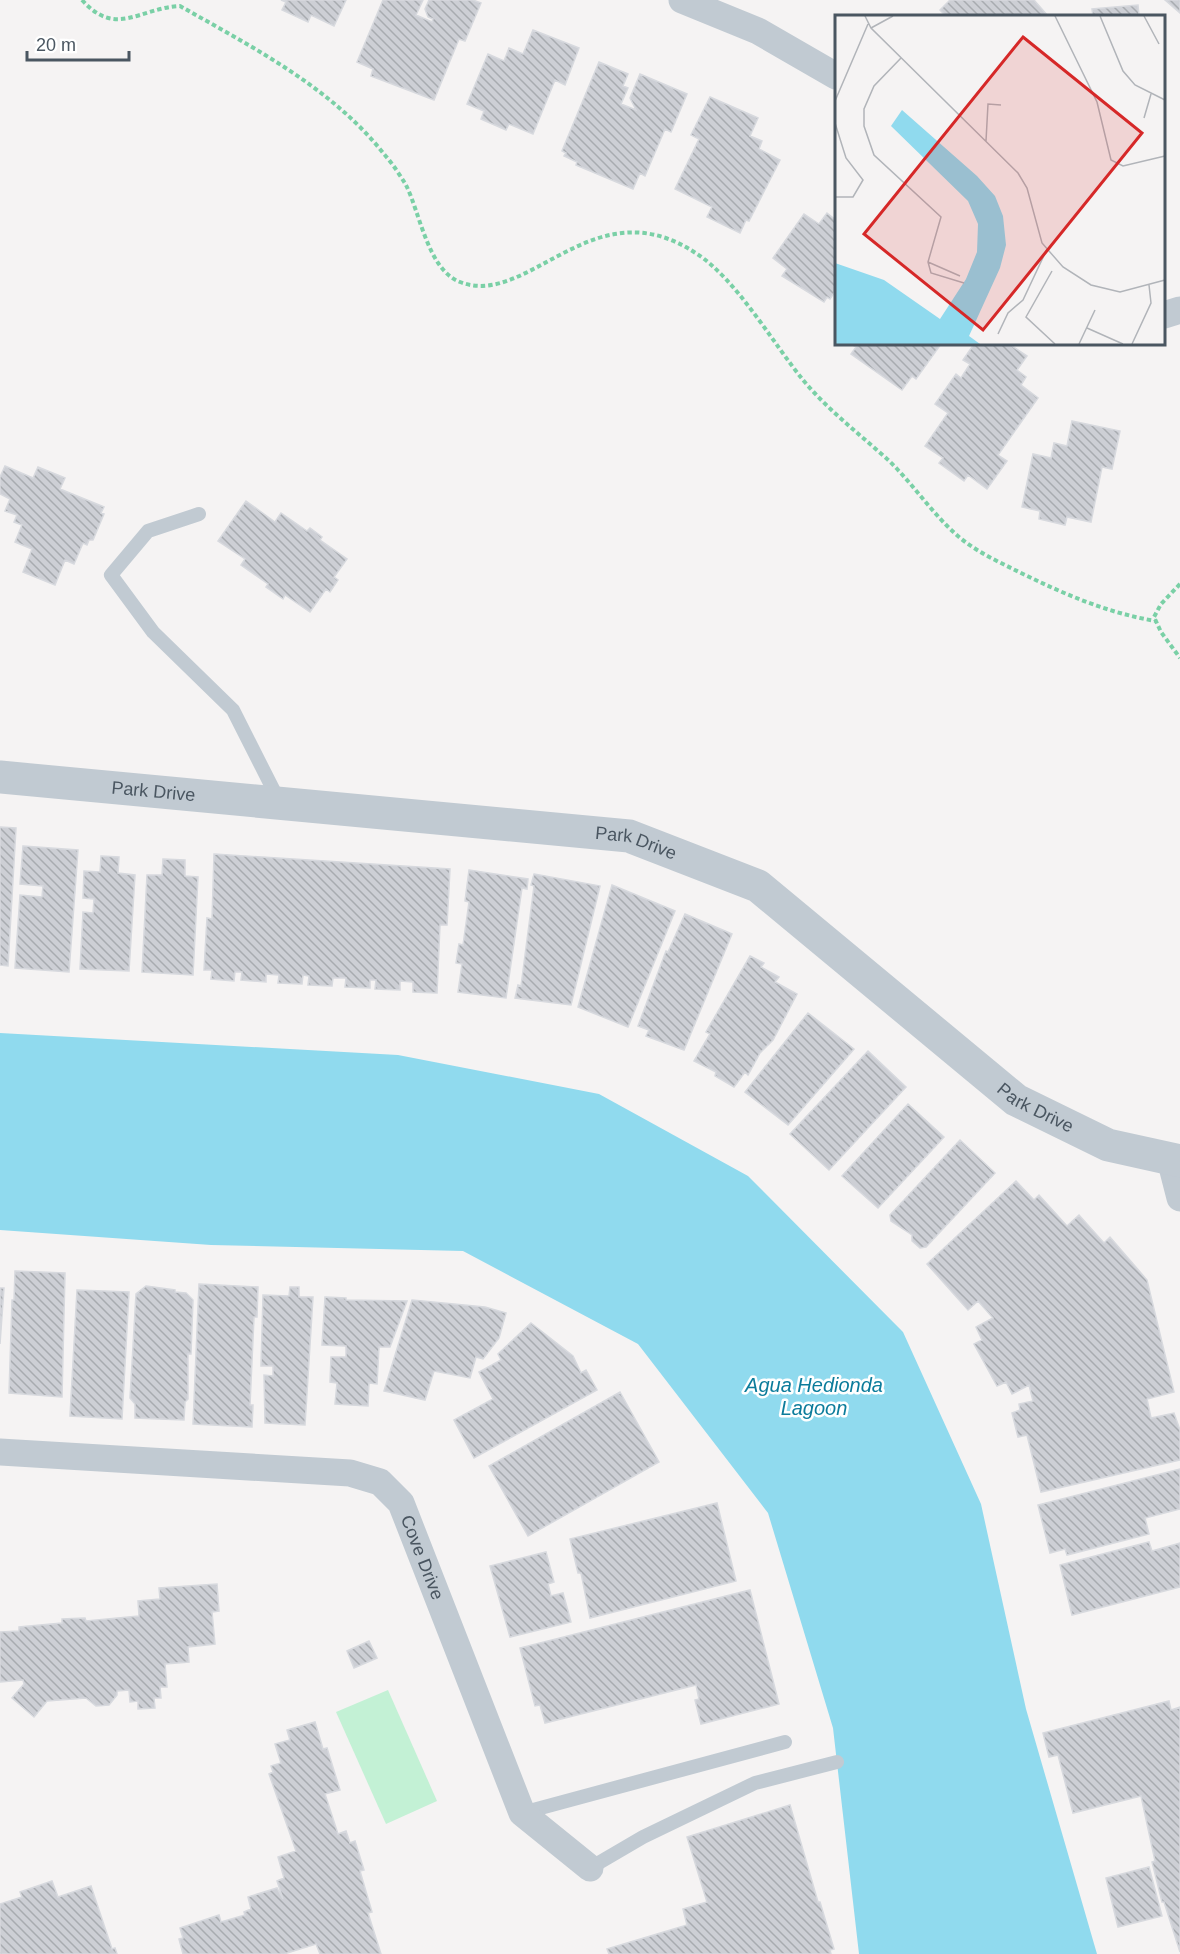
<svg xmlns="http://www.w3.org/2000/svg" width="1180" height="1954" font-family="Helvetica,sans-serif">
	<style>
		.grass { fill: #c3f1d5 }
		.water { fill: #90daee }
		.building { fill: url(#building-back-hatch); stroke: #d7d9de; stroke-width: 1.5 }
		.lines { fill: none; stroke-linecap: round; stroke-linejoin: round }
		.path { stroke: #7ad0a6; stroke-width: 4; stroke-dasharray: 4.5 3; stroke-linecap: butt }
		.service { stroke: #c1cad2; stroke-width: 14 }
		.minor { stroke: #c1cad2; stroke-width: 27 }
		.tertiary { stroke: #c1cad2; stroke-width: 33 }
		.labels { text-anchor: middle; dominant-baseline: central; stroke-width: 5; stroke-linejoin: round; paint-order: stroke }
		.street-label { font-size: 18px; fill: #4a5661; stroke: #fff }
		.water-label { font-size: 20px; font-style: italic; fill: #0c7c9b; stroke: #fff }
		.inset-road { fill: none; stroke: #b1b4b9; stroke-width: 1.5 }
		.view { fill: #d62828; fill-opacity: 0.15; stroke: #d62828; stroke-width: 3 }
		.inset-edge { fill: none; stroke: #4a5661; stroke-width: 3 }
	</style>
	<defs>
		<pattern id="building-back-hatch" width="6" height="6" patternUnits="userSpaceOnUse" patternTransform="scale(1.5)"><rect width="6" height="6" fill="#cdcfd5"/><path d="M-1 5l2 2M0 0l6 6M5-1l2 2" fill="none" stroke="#a8abb0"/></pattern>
	</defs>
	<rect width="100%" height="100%" fill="#f5f3f3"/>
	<path class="grass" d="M 388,1690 L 437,1801 L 386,1824 L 336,1712 Z"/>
	<path class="water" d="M 0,1033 L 398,1055 L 599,1094 L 748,1176 L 903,1332 L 981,1504 L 1026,1709 L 1097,1954 L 859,1954 L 833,1728 L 768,1513 L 638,1344 L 463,1251 L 211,1245 L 0,1230 Z"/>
	<path class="building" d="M 281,0 L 346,0 L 334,26 L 311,15 L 308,22 L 282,10 L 286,2 Z
		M 383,0 L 423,0 L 416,15 L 432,22 L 433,19 L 428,17 L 425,9 L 429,0 L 473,0 L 481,3 L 465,41 L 459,39 L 434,100 L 371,76 L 373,69 L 357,62 Z
		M 950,0 L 1034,0 L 1048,16 L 946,16 L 940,10 Z
		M 1165,0 L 1180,0 L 1180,13 Z
		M 1138,5 L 1139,16 L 1093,16 L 1092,9 Z
		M 533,30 L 579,48 L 565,85 L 555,80 L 533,134 L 509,124 L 506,130 L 481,119 L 484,111 L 467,104 L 488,54 L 504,61 L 509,48 L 523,54 Z
		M 599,62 L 628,74 L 623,86 L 628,88 L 621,104 L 636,110 L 630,98 L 640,74 L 687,94 L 671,132 L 665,129 L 645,176 L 640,173 L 633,189 L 576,165 L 577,162 L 564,156 L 566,153 L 562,151 Z
		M 710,97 L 758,118 L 750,136 L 762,141 L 759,149 L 780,160 L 749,221 L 746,220 L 740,233 L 707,217 L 712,207 L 675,189 L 699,139 L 691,135 Z
		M 827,213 L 836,220 L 836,290 L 830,299 L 827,297 L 824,302 L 782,276 L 787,269 L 773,258 L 804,214 L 819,224 Z
		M 851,344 L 941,344 L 916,379 L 912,376 L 902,390 L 851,354 L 856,347 Z
		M 974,344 L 1009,344 L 1027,356 L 1017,370 L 1026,377 L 1021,385 L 1038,398 L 998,455 L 1007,461 L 987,489 L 968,475 L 964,481 L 939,463 L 943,458 L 925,446 L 948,413 L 935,404 L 956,374 L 961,378 L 970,364 L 963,360 Z
		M 1072,421 L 1120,431 L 1112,469 L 1102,467 L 1091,522 L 1067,517 L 1065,525 L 1039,519 L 1040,511 L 1022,507 L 1033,454 L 1051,458 L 1054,443 L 1067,446 Z
		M 5,466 L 33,478 L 38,467 L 65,478 L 60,489 L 104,507 L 101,513 L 104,514 L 93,540 L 89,540 L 87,545 L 83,543 L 74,564 L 65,560 L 55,585 L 23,572 L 32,549 L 15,542 L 22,525 L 14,522 L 17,515 L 5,511 L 10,499 L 0,494 L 0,477 Z
		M 246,501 L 275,522 L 281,513 L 307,531 L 310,528 L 322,537 L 320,540 L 347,559 L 334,577 L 338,580 L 330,592 L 326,589 L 310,612 L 285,595 L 283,599 L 266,587 L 268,584 L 241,565 L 245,559 L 218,541 Z
		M 0,827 L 16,828 L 8,966 L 0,965 Z
		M 23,846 L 78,850 L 69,972 L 15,968 L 20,895 L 42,897 L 43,886 L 20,884 Z
		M 214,854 L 450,869 L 447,925 L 440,925 L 437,993 L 413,992 L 413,982 L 400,981 L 400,990 L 375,989 L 376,980 L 370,980 L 370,988 L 345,987 L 346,978 L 333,978 L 332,986 L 308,985 L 309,976 L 303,975 L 302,984 L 278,983 L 279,975 L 266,974 L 266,982 L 241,980 L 242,972 L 235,972 L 234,981 L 211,979 L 212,970 L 204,970 L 207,918 L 212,919 Z
		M 101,856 L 119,857 L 118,873 L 135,875 L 129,971 L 80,969 L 83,912 L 93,913 L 94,899 L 83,898 L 84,871 L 100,872 Z
		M 163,859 L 185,860 L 185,876 L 198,877 L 193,975 L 142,972 L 147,875 L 162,875 Z
		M 469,870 L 528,879 L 527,889 L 522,888 L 506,998 L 458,992 L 462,964 L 456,963 L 459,944 L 463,945 L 469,902 L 465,901 Z
		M 534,874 L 600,886 L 571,1005 L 515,998 L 518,985 L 521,986 L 534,886 L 531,885 Z
		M 612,885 L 675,911 L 628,1027 L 578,1007 Z
		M 685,914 L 732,934 L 684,1050 L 646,1036 L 649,1030 L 638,1026 L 666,951 L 668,952 Z
		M 750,956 L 764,963 L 761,967 L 779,977 L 775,982 L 797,994 L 773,1040 L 760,1053 L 748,1075 L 745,1072 L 734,1087 L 715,1076 L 716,1072 L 694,1061 L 710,1034 L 706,1032 Z
		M 808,1013 L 854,1049 L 788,1125 L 745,1092 Z
		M 868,1051 L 906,1087 L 829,1170 L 790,1134 Z
		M 908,1104 L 944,1137 L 878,1208 L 842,1176 Z
		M 960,1140 L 995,1173 L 926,1247 L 920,1248 L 912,1241 L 912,1235 L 891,1221 L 890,1215 Z
		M 1016,1181 L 1034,1200 L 1039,1195 L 1067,1226 L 1079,1215 L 1104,1243 L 1110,1237 L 1147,1280 L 1174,1392 L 1147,1399 L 1151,1418 L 1174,1413 L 1180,1430 L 1180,1460 L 1041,1492 L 1027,1435 L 1018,1437 L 1012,1413 L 1020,1410 L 1019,1404 L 1033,1401 L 1029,1385 L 1012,1394 L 1006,1382 L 997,1386 L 974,1344 L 982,1340 L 976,1327 L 993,1318 L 978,1301 L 968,1310 L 927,1264 Z
		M 15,1271 L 65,1273 L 62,1397 L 9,1393 L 12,1300 L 14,1300 Z
		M 199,1284 L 258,1287 L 257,1317 L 254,1317 L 250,1405 L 253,1405 L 252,1427 L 193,1424 Z
		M 146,1286 L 175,1290 L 175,1292 L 186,1293 L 193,1300 L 191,1354 L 188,1354 L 188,1399 L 185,1402 L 184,1420 L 135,1418 L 135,1404 L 130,1398 L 136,1294 Z
		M 290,1287 L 299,1287 L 299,1297 L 313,1297 L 305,1425 L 265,1423 L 264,1375 L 273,1376 L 273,1366 L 261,1366 L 263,1295 L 289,1296 Z
		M 0,1288 L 4,1288 L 0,1344 Z
		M 77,1290 L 129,1292 L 122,1419 L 70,1416 Z
		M 325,1297 L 346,1298 L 346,1300 L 407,1301 L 390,1347 L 379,1347 L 377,1384 L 369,1383 L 368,1406 L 335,1404 L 337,1383 L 330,1382 L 331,1357 L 346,1357 L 346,1346 L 322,1345 Z
		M 412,1300 L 485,1307 L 506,1313 L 499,1338 L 483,1359 L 476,1357 L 470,1378 L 434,1371 L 425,1400 L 384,1391 Z
		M 531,1323 L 573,1356 L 581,1373 L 586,1370 L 597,1390 L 474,1458 L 454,1420 L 493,1399 L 479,1372 L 501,1360 L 498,1354 Z
		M 620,1392 L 659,1462 L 528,1536 L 489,1466 Z
		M 1180,1469 L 1180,1509 L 1145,1518 L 1149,1534 L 1067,1555 L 1065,1549 L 1050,1553 L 1038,1505 Z
		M 717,1503 L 736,1581 L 590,1618 L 581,1573 L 578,1573 L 570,1539 Z
		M 1149,1542 L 1152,1551 L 1180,1543 L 1180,1587 L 1072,1615 L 1060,1565 Z
		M 546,1552 L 554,1582 L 548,1584 L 551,1596 L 563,1593 L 571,1622 L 510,1637 L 490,1566 Z
		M 217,1584 L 219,1611 L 212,1612 L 215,1644 L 188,1647 L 189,1662 L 165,1664 L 167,1687 L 160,1687 L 161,1698 L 154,1698 L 155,1708 L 138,1709 L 138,1701 L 130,1702 L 129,1690 L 117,1691 L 117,1695 L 109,1705 L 96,1706 L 86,1698 L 47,1701 L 34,1717 L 12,1698 L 24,1684 L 23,1680 L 0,1682 L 0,1632 L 19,1631 L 19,1627 L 62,1623 L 62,1619 L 85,1618 L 86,1621 L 139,1616 L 138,1601 L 160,1599 L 159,1588 Z
		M 750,1590 L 779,1704 L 701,1724 L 695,1700 L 699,1699 L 696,1685 L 545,1723 L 540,1705 L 535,1706 L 520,1648 Z
		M 369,1641 L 377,1658 L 354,1668 L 347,1651 Z
		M 1169,1701 L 1171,1710 L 1180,1707 L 1180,1952 L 1164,1902 L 1162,1902 L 1152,1862 L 1155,1861 L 1141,1796 L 1073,1813 L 1058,1755 L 1049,1757 L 1043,1733 Z
		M 315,1722 L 323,1749 L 327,1748 L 340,1790 L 325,1794 L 338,1834 L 346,1831 L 350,1843 L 355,1841 L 364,1870 L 360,1871 L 372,1912 L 368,1913 L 381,1954 L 320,1954 L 316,1944 L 284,1954 L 183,1954 L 179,1939 L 183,1938 L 180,1928 L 219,1915 L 221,1922 L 245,1915 L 244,1912 L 251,1909 L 248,1897 L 277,1888 L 283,1899 L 277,1881 L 284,1878 L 278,1857 L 296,1851 L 269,1774 L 273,1772 L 271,1766 L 281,1763 L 275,1744 L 290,1740 L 287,1730 Z
		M 790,1805 L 818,1902 L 820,1902 L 834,1949 L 830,1950 L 831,1954 L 609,1954 L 607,1949 L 687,1925 L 683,1909 L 707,1902 L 687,1837 Z
		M 1149,1867 L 1162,1916 L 1118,1927 L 1106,1878 Z
		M 52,1881 L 58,1897 L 91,1886 L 112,1949 L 115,1948 L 117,1954 L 0,1954 L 0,1904 L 22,1897 L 20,1892 Z"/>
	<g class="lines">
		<path class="path" d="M 82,0 C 116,38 139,8 180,6 C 252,47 331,87 384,154 C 392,163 400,175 406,185 C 420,213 428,270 460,282 C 529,309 594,184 697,254 C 736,279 773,343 803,380 C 828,410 857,432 886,458 C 912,482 932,514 959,537 C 977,552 999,562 1019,572 C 1064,594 1107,613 1156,621
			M 1180,584 L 1161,604 L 1154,617 L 1161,632 L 1180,658"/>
		<path class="service" d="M 199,514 L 148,531 L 111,575 L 153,632 L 233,710 L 279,801
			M 522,1813 L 785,1742
			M 590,1868 L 643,1837 L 755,1783 L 837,1762"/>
		<g class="minor">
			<path d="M 682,0 L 758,31 L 836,76"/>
			<path d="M 1164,315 L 1180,310"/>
			<path d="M 1170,1159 L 1180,1198"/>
			<path id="s1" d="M 0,1452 L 350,1473 L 380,1482 L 401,1503 L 522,1813 L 590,1868"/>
		</g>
		<path class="tertiary" id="s2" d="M 0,777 L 629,836 L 758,886 L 1016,1100 L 1108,1145 L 1180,1161"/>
	</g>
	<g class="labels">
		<g class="street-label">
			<text stroke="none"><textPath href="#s2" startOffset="154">Park Drive</textPath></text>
			<text stroke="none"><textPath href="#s2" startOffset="640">Park Drive</textPath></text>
			<text stroke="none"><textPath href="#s2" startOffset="1126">Park Drive</textPath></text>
			<text stroke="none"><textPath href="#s1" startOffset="470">Cove Drive</textPath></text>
		</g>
		<g class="water-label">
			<text x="814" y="1385">Agua Hedionda<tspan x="814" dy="23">Lagoon</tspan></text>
		</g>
	</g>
	<g transform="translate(835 15)">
		<rect width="330" height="330" fill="#f5f3f3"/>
		<path d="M 67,95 L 142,161 L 160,181 L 168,201 L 171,230 L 165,253 L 134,321 L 145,329 L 0,329 L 0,248 L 49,265 L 105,304 L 131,264 L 142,237 L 143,209 L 133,186 L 56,111 Z" fill="#90daee"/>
		<path class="inset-road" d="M 30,1 L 36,13 L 183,158 L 192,173 L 207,228 L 228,252 L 256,270 L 285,277 L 330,265M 220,1 L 262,87 L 276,145 L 288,151 L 330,141M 265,1 L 288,56 L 300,70 L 330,85M 309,1 L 324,29M 36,13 L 58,1M 66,43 L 39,71 L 29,94 L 29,111 L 39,140 L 106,202 L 93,247 L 96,258 L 129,268M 0,86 L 33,9M 309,103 L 316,79M 0,108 L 11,143 L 28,165 L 18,182 L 0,182M 151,126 L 153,89 L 166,90M 93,247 L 125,261M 217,256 L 191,302 L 220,329M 252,313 L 288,329M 163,319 L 173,298 L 188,285 L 212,234M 244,329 L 260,295M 297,329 L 316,288 L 314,270"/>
		<path class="view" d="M 188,22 L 307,118 L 148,315 L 29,219 Z"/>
		<rect width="330" height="330" class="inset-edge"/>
	</g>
	<path d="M27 51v9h102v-9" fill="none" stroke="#4a5661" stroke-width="3"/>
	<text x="36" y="51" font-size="18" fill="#4a5661" stroke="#ffffff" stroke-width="4.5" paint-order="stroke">20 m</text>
</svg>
